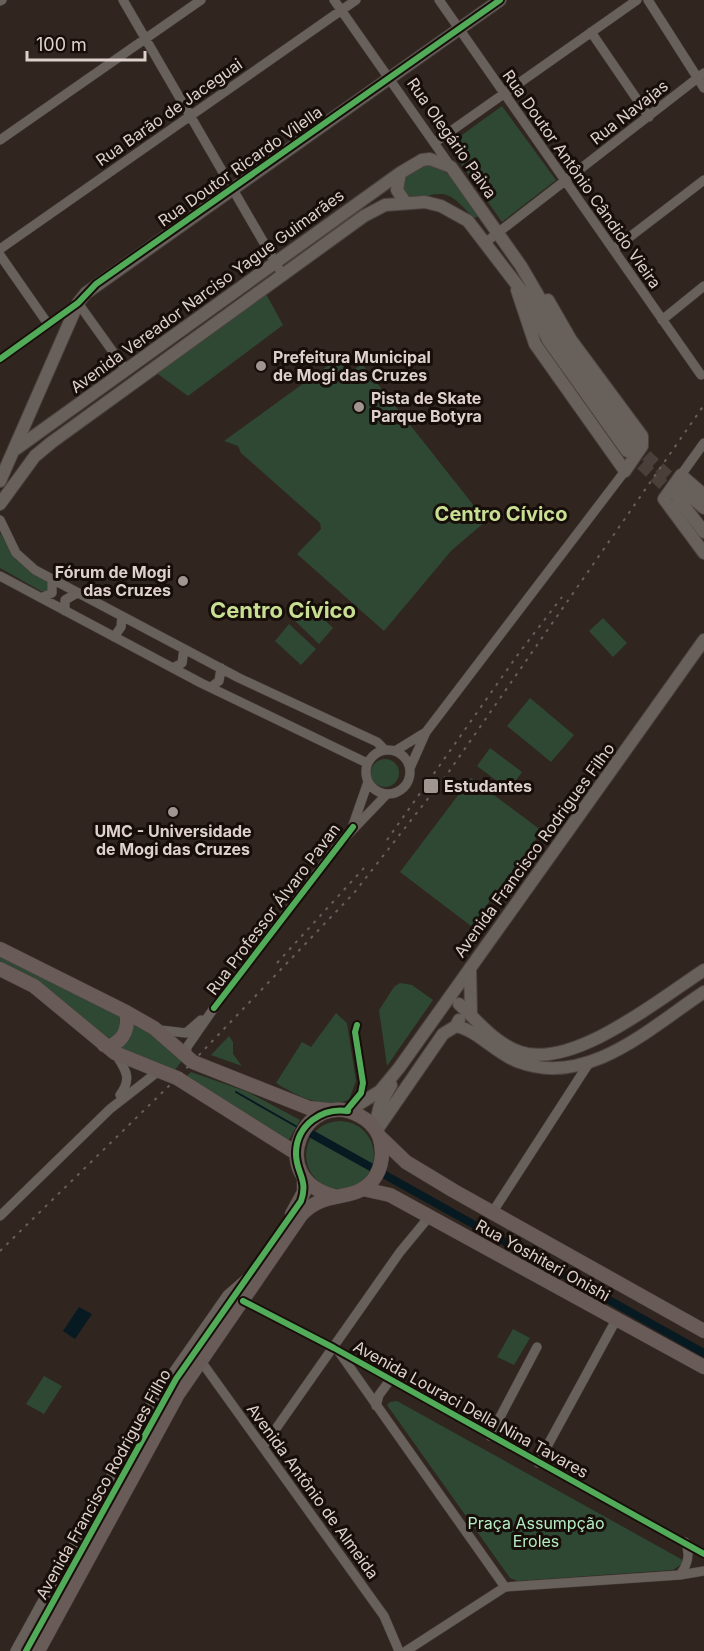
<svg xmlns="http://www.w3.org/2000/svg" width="704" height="1651" font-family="Inter,sans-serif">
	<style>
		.green { fill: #2e4834 }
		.water { fill: #071a21 }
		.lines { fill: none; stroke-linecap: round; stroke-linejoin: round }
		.stream { stroke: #071a21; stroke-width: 2 }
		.canal { stroke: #071a21; stroke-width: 8 }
		.secondary-tunnel { stroke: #4a3f39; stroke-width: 12; stroke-dasharray: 12 6; stroke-linecap: butt }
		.street-casing { stroke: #4b413d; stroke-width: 10 }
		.secondary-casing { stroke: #4b413d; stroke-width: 14 }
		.primary-casing { stroke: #4b413d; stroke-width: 15 }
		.street { stroke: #68605b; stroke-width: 9 }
		.secondary { stroke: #68605b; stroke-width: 12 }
		.primary { stroke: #695c58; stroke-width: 14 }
		.rail { stroke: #67605b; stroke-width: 2; stroke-dasharray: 3 6; stroke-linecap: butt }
		.cycleway-casing { stroke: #170e0a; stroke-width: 10 }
		.cycleway { stroke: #51ab58; stroke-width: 6 }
		.poi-dot { fill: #a1958f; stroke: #170e0a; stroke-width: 2 }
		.labels { text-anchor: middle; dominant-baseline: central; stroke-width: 6; stroke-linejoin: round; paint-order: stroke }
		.street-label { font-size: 16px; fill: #ded1cb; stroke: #170e0a }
		.poi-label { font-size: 16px; font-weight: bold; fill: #ded1cb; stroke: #170e0a; text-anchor: start }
		.park-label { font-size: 16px; fill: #b3edc1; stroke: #170e0a }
		.quarter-label { font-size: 20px; font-weight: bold; fill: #c7de93; stroke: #170e0a }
		.district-label { font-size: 22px; font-weight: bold; fill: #c7de93; stroke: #170e0a }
	</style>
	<rect width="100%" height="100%" fill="#30251f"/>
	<path class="green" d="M 502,106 L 556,180 L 502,222 L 448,145 Z
		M 423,163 C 450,167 465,192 478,214 L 477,217 L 474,218 C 465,210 455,195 442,194 C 429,193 416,202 403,195 L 402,179 Z
		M 266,294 L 283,325 L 188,396 L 155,372 Z
		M 337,359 L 349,373 L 362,364 L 486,521 L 451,551 L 384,631 L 297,554 L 321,529 L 320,523 L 241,453 L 238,446 L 224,441 Z
		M 0,533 L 16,560 L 47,581 L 50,587 L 46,594 L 0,568 Z
		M 307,603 L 333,628 L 319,644 L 294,620 Z
		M 603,618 L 627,643 L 613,657 L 589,631 Z
		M 289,624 L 316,649 L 301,665 L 275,641 Z
		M 530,698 L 574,735 L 551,762 L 507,726 Z
		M 490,748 L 522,772 L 509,790 L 477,766 Z
		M371 773a14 14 0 1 1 28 0a14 14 0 1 1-28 0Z
		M 471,778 L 542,831 L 471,926 L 400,872 Z
		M 0,954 L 119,1014 L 120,1026 L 115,1036 L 104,1039 L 36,980 L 0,963 Z
		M 400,983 L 412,985 L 433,1000 L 387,1066 L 379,1010 L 394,987 Z
		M 336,1013 L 347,1023 L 356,1081 L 349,1100 C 324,1110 297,1096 276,1083 L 302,1042 L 311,1047 Z
		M 134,1021 L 182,1061 L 174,1071 L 118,1049 L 130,1038 Z
		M 229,1036 L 233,1042 L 233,1054 L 242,1066 L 211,1055 Z
		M 191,1072 L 248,1092 L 300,1120 L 289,1140 L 187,1076 Z
		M306 1155a34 34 0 1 1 68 0a34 34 0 1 1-68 0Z
		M 513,1329 L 530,1338 L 514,1365 L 497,1357 Z
		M 44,1376 L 62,1386 L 44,1414 L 26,1404 Z
		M 397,1401 L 681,1559 L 683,1563 L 673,1570 L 517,1581 L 510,1578 L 387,1405 L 390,1402 Z"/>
	<path class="water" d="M 79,1307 L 92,1314 L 75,1339 L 63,1331 Z"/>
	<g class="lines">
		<path class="stream" d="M 236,1092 L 299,1128"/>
		<path class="canal" d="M 308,1132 L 704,1353"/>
		<path class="secondary-tunnel" d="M 633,443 L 682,489
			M 628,452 L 677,497"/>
		<g class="street-casing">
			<path id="street" d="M 123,0 L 282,274
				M 334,0 L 451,167
				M 439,0 L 701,375
				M 648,0 L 704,88
				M 0,1 L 2,0
				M 591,32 L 649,117
				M 0,140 L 201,0
				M 434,143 L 637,0
				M 486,242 L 704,73
				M 0,249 L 356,0
				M 614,249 L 704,180
				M 0,255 L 48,324
				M 662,320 L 704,286
				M 0,359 L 78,303 L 126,370
				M 681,475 L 704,443
				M 0,520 L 16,553 L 35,570 L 239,678 L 377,742 L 385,750
				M 0,576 L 201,683 L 367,763
				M 41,598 L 52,593 L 52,579
				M 65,611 L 65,600 L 77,593
				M 114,637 L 121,627 L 122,616
				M 173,668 L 182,663 L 184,649
				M 211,687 L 219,681 L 221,668
				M366 772a22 22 0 1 1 44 0a22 22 0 1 1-44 0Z
				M 395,751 L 426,732
				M 410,768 L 426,732 L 625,471
				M 353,825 L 368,782
				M 160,1030 L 186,1033 L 201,1020
				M 115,1053 C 125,1069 133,1078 120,1095
				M 186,1057 L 187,1047 L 214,1008 L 339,844 L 387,794
				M 492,1213 L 589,1063
				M 0,1216 L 110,1109 L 160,1070
				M 243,1301 L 334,1348 L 704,1554
				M 339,1352 L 505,1587 L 680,1575 L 704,1571
				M 198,1357 L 384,1616 L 399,1651
				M 376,1406 L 379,1395 L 390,1380
				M 490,1436 L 537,1347
				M 263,1447 L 400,1252 L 429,1217
				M 538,1463 L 616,1320
				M 680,1575 C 688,1564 691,1554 685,1542
				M 15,1651 L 150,1405 L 227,1295 L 250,1275
				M 406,1651 L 505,1587"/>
		</g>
		<g class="secondary-casing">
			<path id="secondary" d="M 400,173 L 397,190 L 405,202
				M 517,290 L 535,344 L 625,471 L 642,446 L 642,436 L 571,340 L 548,300
				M 16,449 L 400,173 L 422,160 L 430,159 L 451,167 L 521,266 L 542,302 L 555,335 L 633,443
				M 0,481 L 78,303 L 86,293 L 500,0
				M 682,489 L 704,508
				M 704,495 L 681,475 L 664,499 L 704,553
				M 678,498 L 704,532
				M 0,504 L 35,456 L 52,442 L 364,216 L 385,205 L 425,202 L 441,206 L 468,221 L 527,298 L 548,340 L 627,451
				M 470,968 L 471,1014
				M 459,1004 C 478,1021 494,1043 520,1052 C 573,1070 661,998 704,970
				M 456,1026 C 479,1031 496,1054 519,1062 C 588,1088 651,1027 704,992
				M 348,1111 L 380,1091 L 399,1068 L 704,640
				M 375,1125 L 380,1105 L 391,1085
				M 376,1131 L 443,1034 L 456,1026 L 459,1020"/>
		</g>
		<g class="primary-casing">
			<path id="primary" d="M 0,949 L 126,1012 L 154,1028 L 193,1062 L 309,1108 L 329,1110
				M 0,969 L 34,986 L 115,1053 L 177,1078 L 296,1153
				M 104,1045 L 110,1046 C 125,1040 129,1026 126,1012
				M 380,1137 L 406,1162 L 454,1191 L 704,1331
				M 363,1189 L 390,1195 L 704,1367
				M 292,1214 L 304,1192 L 304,1178
				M 164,1399 L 212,1328
				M 26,1651 L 56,1598
				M 38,1651 L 178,1394 L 301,1215 C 326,1188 353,1204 373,1180 C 383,1167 384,1150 379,1136 C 375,1127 368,1120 360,1116 C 306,1085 263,1178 334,1196"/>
		</g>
		<use href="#street" class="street"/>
		<use href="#secondary" class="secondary"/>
		<use href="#primary" class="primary"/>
		<path class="rail" d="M 387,840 L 519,653 L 562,597
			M 277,963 L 364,868
			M 0,1251 L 177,1078 L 354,893 L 448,773 L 704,405"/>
		<g class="cycleway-casing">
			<path id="cycleway" d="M 0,359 L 78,303 L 96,284 L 500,0
				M 214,1008 L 353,827
				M 346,1111 L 361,1093 L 363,1083 L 355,1032 L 357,1025
				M 243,1301 L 334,1348 L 704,1554
				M 26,1651 L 176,1379 L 301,1201 C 309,1179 295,1172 296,1152 C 297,1125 322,1107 348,1111"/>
		</g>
		<use href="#cycleway" class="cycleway"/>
	</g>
	<g class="poi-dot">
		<circle cx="261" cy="366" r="6"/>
		<circle cx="359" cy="407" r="6"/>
		<circle cx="183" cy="581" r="6"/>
		<rect x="423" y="778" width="16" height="16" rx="3"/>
		<circle cx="173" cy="812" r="6"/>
	</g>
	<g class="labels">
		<g class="street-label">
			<text transform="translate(169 112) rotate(-35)">Rua Barão de Jaceguai</text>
			<text transform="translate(629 112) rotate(-38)">Rua Navajas</text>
			<text transform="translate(452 138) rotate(55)">Rua Olegário Paiva</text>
			<text transform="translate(240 166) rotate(-35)">Rua Doutor Ricardo Vilella</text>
			<text transform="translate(582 179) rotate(55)">Rua Doutor Antônio Cândido Vieira</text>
			<text transform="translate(207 291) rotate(-36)">Avenida Vereador Narciso Yague Guimarães</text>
			<text transform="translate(534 850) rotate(-54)">Avenida Francisco Rodrigues Filho</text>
			<text transform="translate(273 909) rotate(-53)">Rua Professor Álvaro Pavan</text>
			<text transform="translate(543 1260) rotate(29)">Rua Yoshiteri Onishi</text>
			<text transform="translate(471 1409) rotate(29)">Avenida Louraci Della Nina Tavares</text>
			<text transform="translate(103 1484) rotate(-61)">Avenida Francisco Rodrigues Filho</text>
			<text transform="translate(313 1491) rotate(54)">Avenida Antônio de Almeida</text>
		</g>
		<g class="poi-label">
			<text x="273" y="357">Prefeitura Municipal<tspan x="273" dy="18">de Mogi das Cruzes</tspan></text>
			<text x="371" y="398">Pista de Skate<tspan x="371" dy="18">Parque Botyra</tspan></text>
			<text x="171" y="572" text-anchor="end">Fórum de Mogi<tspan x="171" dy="18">das Cruzes</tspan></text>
			<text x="444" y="786">Estudantes</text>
			<text x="173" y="831" text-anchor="middle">UMC - Universidade<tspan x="173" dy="18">de Mogi das Cruzes</tspan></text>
		</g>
		<g class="park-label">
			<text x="536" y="1523">Praça Assumpção<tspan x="536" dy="18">Eroles</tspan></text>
		</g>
		<g class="quarter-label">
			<text x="501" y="514">Centro Cívico</text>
		</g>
		<g class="district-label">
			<text x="283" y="610">Centro Cívico</text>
		</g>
	</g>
	<path d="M27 51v9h118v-9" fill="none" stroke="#ded1cb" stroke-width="3"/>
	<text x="36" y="51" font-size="18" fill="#ded1cb" stroke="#170e0a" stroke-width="4.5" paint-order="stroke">100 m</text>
</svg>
